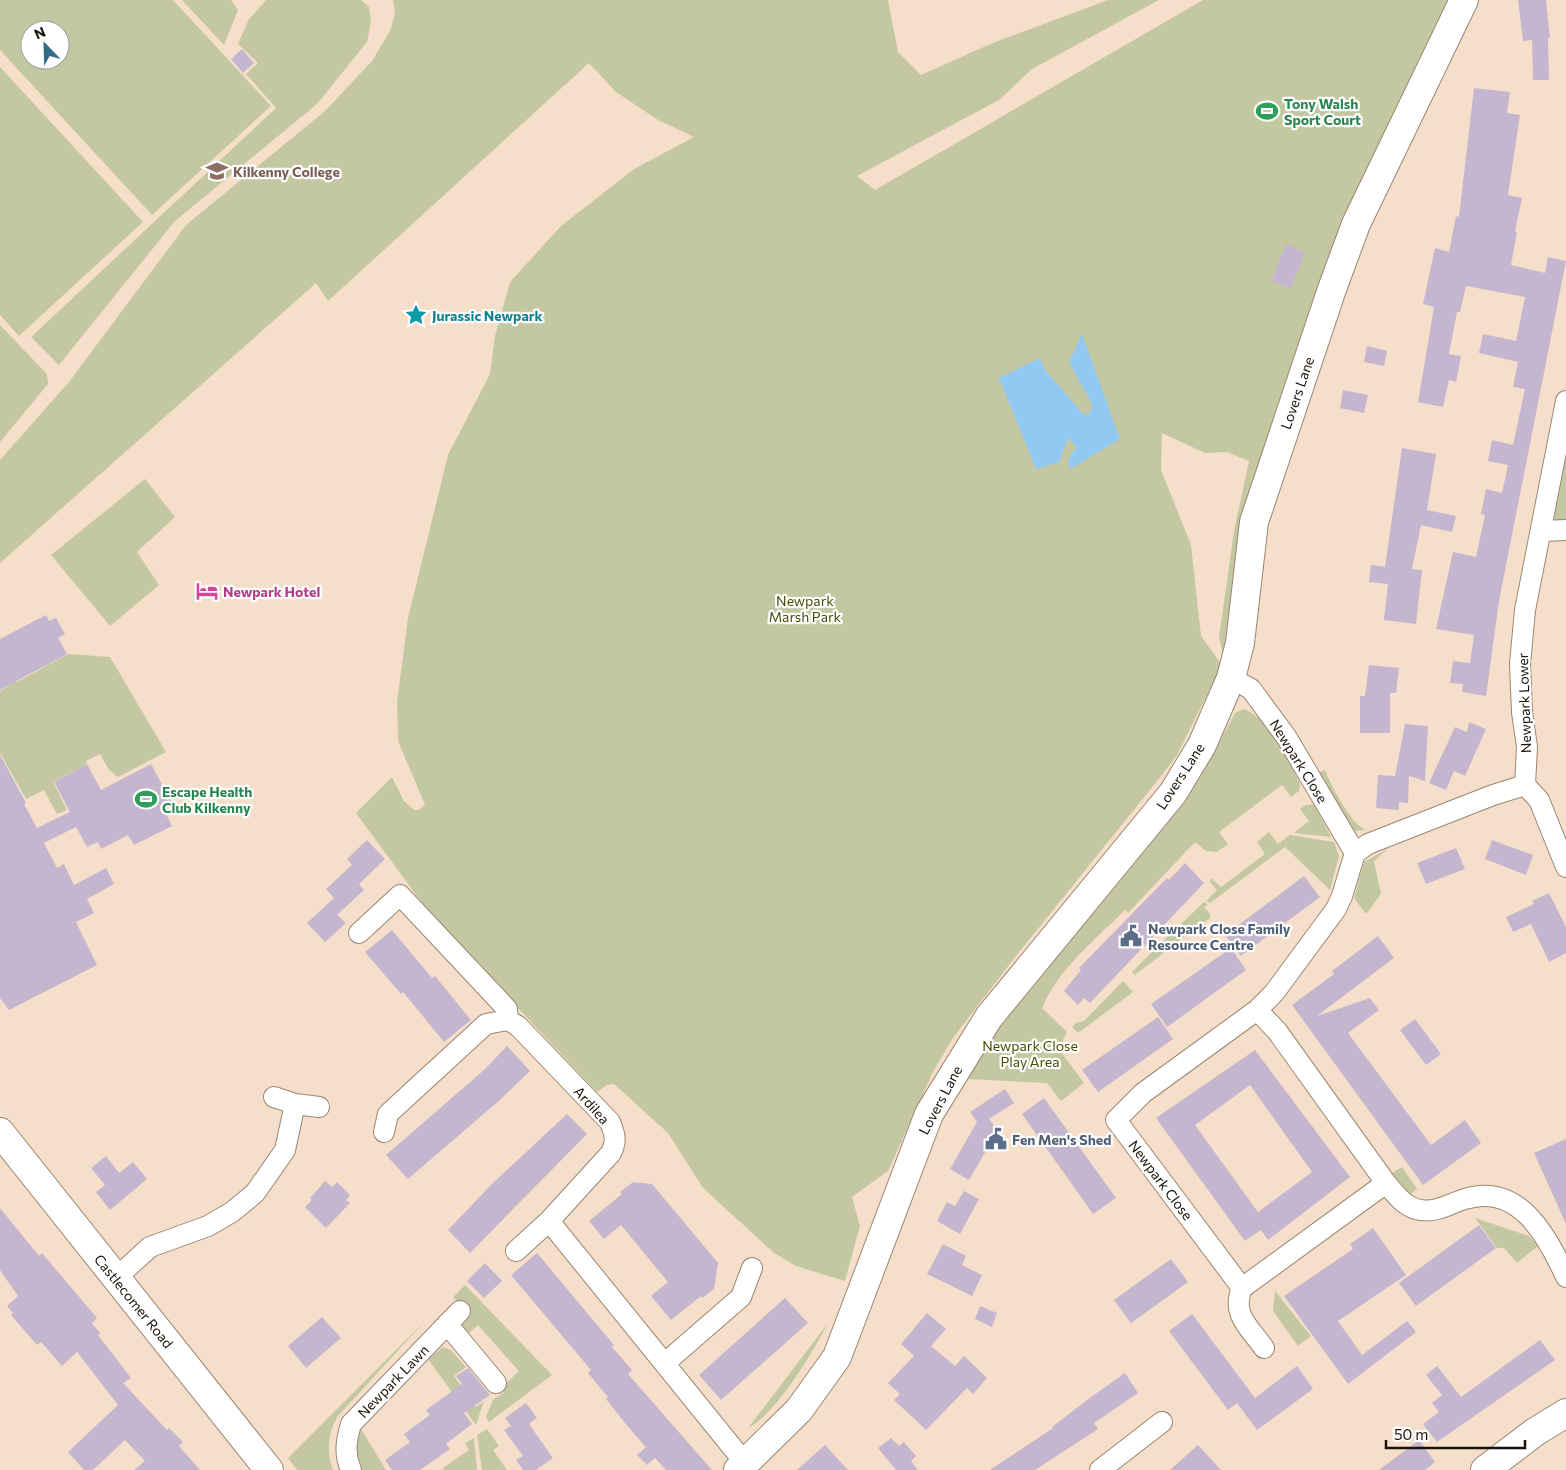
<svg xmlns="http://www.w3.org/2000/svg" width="1566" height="1470" font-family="Commissioner,sans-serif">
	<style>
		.green { fill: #c4c8a2; fill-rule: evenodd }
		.water { fill: #91c9f3 }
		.building { fill: #c4b6cf; fill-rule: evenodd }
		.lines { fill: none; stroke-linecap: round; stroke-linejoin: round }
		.street-casing { stroke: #9a8672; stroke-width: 22 }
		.secondary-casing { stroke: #9a8672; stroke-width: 30 }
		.street { stroke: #fff; stroke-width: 20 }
		.secondary { stroke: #fff; stroke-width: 28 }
		.labels { text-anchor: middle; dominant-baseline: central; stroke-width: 4.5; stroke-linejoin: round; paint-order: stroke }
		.leisure-label { font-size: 14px; font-weight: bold; fill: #27864d; stroke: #fff; text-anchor: start }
		.education-label { font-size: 14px; font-weight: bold; fill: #785e54; stroke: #fff; text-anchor: start }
		.culture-label { font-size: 14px; font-weight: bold; fill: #0d838f; stroke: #fff; text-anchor: start }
		.street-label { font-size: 14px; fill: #19120a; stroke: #fff }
		.hotel-label { font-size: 14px; font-weight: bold; fill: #b23c85; stroke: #fff; text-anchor: start }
		.park-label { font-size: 14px; fill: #484c00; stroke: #fff }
		.service-label { font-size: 14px; font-weight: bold; fill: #4e5e75; stroke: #fff; text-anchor: start }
	</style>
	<rect width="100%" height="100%" fill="#f6dfca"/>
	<path class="green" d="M 0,0 L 173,0 L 271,106 L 152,215 L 0,50 ZM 30,30 L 60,30 L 60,60 L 30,60 Z
		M 182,0 L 231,0 L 238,10 L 224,45 Z
		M 266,0 L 361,0 L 369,7 L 371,21 L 367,42 L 317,104 L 175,221 L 59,365 L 31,337 L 276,108 L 246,74 L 258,63 L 238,44 L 249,19 Z
		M 393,0 L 888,0 L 898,52 L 921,75 L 995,42 L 1108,0 L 1159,0 L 1032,69 L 999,100 L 857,176 L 875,190 L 1203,0 L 1456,0 L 1377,154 L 1225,661 L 1219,638 L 1234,531 L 1249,461 L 1227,452 L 1205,453 L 1162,433 L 1161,470 L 1191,545 L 1201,636 L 1222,665 L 1177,755 L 1162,775 L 1016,956 L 953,1038 L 933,1072 L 888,1171 L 852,1197 L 860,1226 L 845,1281 L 796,1266 L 774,1253 L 703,1188 L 668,1133 L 614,1084 L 607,1085 L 597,1092 L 433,918 L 356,813 L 392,777 L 404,801 L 414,810 L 419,810 L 425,805 L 398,741 L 397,702 L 408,618 L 448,455 L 490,374 L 495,336 L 510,282 L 561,226 L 634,169 L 694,137 L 658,120 L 616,92 L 589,63 L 328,301 L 316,283 L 0,563 L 0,460 L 69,382 L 186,225 L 325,111 L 372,61 L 390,31 L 395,14 Z
		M 0,67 L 143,222 L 19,336 L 0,315 Z
		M 0,325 L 47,374 L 48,384 L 0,442 Z
		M 1566,448 L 1566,525 L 1555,523 L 1554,512 Z
		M 145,479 L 175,517 L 137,552 L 159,585 L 110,626 L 51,555 Z
		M 68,654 L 110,657 L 166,752 L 118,777 L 109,770 L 100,754 L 86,761 L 87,764 L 53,782 L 67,810 L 57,814 L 44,790 L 26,799 L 0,753 L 0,691 L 8,686 L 0,672 L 9,667 L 17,682 Z
		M 1243,709 C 1266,714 1290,763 1300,783 L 1299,791 L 1291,797 L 1282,785 L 1219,832 L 1228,844 L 1217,852 L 1206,851 L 1195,842 L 1128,913 L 1125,910 C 1095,940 1059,968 1042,1008 L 1067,1032 L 1059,1049 L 1084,1083 L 1061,1101 L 1047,1083 L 967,1079 L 989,1042 L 1020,997 L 1194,783 L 1204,770 L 1235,713 Z
		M 1325,770 C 1331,785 1351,825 1366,830 L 1355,831 L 1344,819 L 1319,772 Z
		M 1314,804 L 1331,837 L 1294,833 L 1309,821 L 1300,809 L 1306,805 Z
		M 1269,832 L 1278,844 L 1290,835 L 1334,842 L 1339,856 L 1330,890 L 1285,847 L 1210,903 L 1206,901 L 1217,890 L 1210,882 L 1211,878 L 1221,887 L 1265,854 L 1257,842 Z
		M 1389,848 L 1374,861 L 1381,894 L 1366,914 L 1354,898 L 1364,862 Z
		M 1204,902 L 1208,905 L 1204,907 L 1210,914 L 1210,918 L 1189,934 L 1181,924 Z
		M 1177,927 L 1184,937 L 1135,975 L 1132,972 Z
		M 1123,981 L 1133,992 L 1078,1033 L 1072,1027 L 1076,1023 L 1084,1021 Z
		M 1402,1167 L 1417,1189 L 1409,1195 L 1392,1173 Z
		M 1475,1218 L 1529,1236 L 1538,1246 L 1517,1263 L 1504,1248 L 1497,1248 Z
		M 465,1285 L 552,1375 L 489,1422 L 486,1417 L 493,1400 L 504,1392 L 501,1388 L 519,1371 L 478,1325 L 467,1335 L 456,1323 L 467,1313 L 453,1297 Z
		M 1275,1291 L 1311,1336 L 1298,1346 L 1273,1311 Z
		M 426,1320 L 338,1416 C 328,1432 326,1452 333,1470 L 297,1470 L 288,1458 Z
		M 828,1323 C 813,1352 777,1413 748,1428 Z
		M 443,1347 L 451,1350 L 466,1367 L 454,1376 L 476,1407 L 484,1401 L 476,1425 L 428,1359 Z
		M 361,1429 L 386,1470 L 362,1470 L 354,1454 L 359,1431 Z
		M 487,1429 L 499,1446 L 493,1450 L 507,1470 L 482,1470 L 477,1435 Z
		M 474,1438 L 477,1470 L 444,1470 L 443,1468 L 469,1450 L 465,1443 Z"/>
	<path class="water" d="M 1082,334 L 1120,439 L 1070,469 C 1066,458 1071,455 1077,447 L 1068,438 L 1059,462 L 1036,469 L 999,378 L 1040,358 L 1045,370 L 1084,415 L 1090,413 L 1092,404 L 1069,362 Z"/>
	<path class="building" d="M 1518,0 L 1546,0 L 1550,38 L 1548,38 L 1549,80 L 1533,80 L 1532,40 L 1523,41 Z
		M 242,49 L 254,63 L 243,73 L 231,59 Z
		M 1474,88 L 1510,92 L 1507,113 L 1520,115 L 1508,195 L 1522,198 L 1515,231 L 1517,232 L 1511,265 L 1545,273 L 1548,257 L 1566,261 L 1499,601 L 1486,696 L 1462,692 L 1463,684 L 1450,683 L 1453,661 L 1470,663 L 1474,635 L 1436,629 L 1453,552 L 1476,557 L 1485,515 L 1481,514 L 1486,489 L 1502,493 L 1508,465 L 1488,461 L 1492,440 L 1513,445 L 1525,389 L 1513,387 L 1518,362 L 1479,353 L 1483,334 L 1516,341 L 1525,297 L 1466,286 L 1460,312 L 1457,312 L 1449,354 L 1461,356 L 1456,382 L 1449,380 L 1443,407 L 1418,402 L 1434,307 L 1423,304 L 1435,248 L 1449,252 L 1456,216 L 1459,217 Z
		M 1286,244 L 1305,252 L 1291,288 L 1271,281 Z
		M 1367,346 L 1387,351 L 1384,366 L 1364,362 Z
		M 1343,390 L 1368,395 L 1364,413 L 1340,408 Z
		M 1402,448 L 1436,454 L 1427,510 L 1456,516 L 1452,532 L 1421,525 L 1412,569 L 1422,570 L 1416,624 L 1384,620 L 1388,584 L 1369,582 L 1371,565 L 1385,567 Z
		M 46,615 L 49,621 L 56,618 L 65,634 L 58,638 L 67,654 L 0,690 L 0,639 Z
		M 1369,665 L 1399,668 L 1396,693 L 1390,693 L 1390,733 L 1360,733 L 1360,696 L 1365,696 Z
		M 1469,722 L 1486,729 L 1465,776 L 1454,771 L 1446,790 L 1429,783 L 1455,727 L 1467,732 Z
		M 1405,724 L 1428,726 L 1425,781 L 1409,776 L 1408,803 L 1399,802 L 1399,810 L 1376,808 L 1378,775 L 1395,776 Z
		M 0,755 L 26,803 L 24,804 L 37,828 L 70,812 L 54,782 L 87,764 L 101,790 L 151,764 L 171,801 L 162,806 L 172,826 L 134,845 L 128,835 L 101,849 L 98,842 L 87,847 L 76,827 L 44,843 L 57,868 L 64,864 L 74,885 L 106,868 L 114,884 L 87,899 L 94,913 L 76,922 L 97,965 L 9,1010 L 0,998 Z
		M 367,840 L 385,859 L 359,884 L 364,890 L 337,915 L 346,923 L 325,942 L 307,923 L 334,898 L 326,889 L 352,865 L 347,859 Z
		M 1492,840 L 1533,855 L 1526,875 L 1485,859 Z
		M 1456,848 L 1465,869 L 1426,884 L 1417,863 Z
		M 1185,863 L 1204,883 L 1090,1003 L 1084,998 L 1078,1005 L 1064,991 L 1081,970 L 1079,968 L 1167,878 L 1169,880 Z
		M 1304,876 L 1320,897 L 1241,956 L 1225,935 Z
		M 1549,893 L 1566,927 L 1566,953 L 1549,962 L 1531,924 L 1513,932 L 1506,917 L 1534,904 L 1532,901 Z
		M 392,930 L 432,978 L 435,976 L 471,1020 L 444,1042 L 403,992 L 401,994 L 365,952 Z
		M 1378,936 L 1394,958 L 1317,1016 L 1370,998 L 1379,1010 L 1348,1033 L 1431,1145 L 1465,1120 L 1481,1143 L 1423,1185 L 1292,1005 L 1334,974 L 1332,971 Z
		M 1231,948 L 1246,970 L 1167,1027 L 1151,1004 Z
		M 1158,1017 L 1173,1039 L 1098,1092 L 1082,1070 Z
		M 1415,1019 L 1441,1054 L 1426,1065 L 1400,1030 Z
		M 507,1046 L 530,1071 L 501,1099 L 408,1179 L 386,1155 L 484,1070 Z
		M 1255,1050 L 1350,1177 L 1268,1240 L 1261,1230 L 1245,1241 L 1156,1118 ZM 1250,1085 L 1312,1172 L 1258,1212 L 1195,1125 Z
		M 1005,1089 L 1014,1103 L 989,1119 L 1007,1141 L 995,1150 L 990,1144 L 969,1180 L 950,1169 L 977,1122 L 970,1112 Z
		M 1044,1098 L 1116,1198 L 1093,1214 L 1022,1114 Z
		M 567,1114 L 587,1134 L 470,1253 L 448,1230 L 492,1184 Z
		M 1566,1139 L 1566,1224 L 1534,1153 Z
		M 106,1156 L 119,1173 L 133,1162 L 147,1179 L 110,1210 L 96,1192 L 105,1185 L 91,1168 Z
		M 325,1181 L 332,1187 L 337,1182 L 350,1195 L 346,1200 L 350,1203 L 326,1228 L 305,1207 L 312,1200 L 310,1198 Z
		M 633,1182 L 652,1184 L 718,1263 L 714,1289 L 702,1298 L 701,1296 L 671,1320 L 651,1296 L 668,1282 L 621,1225 L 604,1239 L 589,1221 L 622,1194 L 620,1192 Z
		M 964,1191 L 979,1199 L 960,1234 L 937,1221 L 947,1202 L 955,1206 Z
		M 0,1208 L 39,1256 L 42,1253 L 97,1318 L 92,1323 L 100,1333 L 98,1335 L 131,1378 L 123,1383 L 167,1430 L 169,1428 L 183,1442 L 179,1446 L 200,1470 L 134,1470 L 145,1461 L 125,1440 L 93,1470 L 84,1470 L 68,1452 L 118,1405 L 77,1352 L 62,1366 L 41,1342 L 37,1345 L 11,1315 L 13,1313 L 7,1306 L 18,1296 L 0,1270 Z
		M 1479,1225 L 1496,1248 L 1416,1306 L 1399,1283 Z
		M 1373,1228 L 1406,1275 L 1338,1321 L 1362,1355 L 1407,1321 L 1416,1332 L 1348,1384 L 1284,1296 L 1353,1249 L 1350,1244 Z
		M 943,1244 L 966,1256 L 962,1265 L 982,1275 L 972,1296 L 927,1274 Z
		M 537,1253 L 614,1345 L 612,1347 L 632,1370 L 628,1374 L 712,1470 L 666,1470 L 655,1458 L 647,1465 L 637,1455 L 646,1447 L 644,1445 L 625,1423 L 606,1399 L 608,1397 L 588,1373 L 591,1370 L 511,1275 Z
		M 1171,1259 L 1188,1282 L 1131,1323 L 1114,1300 Z
		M 485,1263 L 502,1281 L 484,1298 L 467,1281 Z
		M 785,1298 L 808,1323 L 721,1400 L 699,1375 Z
		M 980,1306 L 997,1313 L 992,1327 L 975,1319 Z
		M 927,1313 L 946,1329 L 931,1346 L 955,1366 L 964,1356 L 987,1378 L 973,1394 L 967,1388 L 926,1430 L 894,1400 L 900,1394 L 888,1383 L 914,1356 L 901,1344 Z
		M 1192,1314 L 1255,1398 L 1297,1366 L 1313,1389 L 1257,1430 L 1237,1403 L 1228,1410 L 1169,1331 Z
		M 322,1317 L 341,1338 L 306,1368 L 288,1346 Z
		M 1540,1340 L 1555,1360 L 1437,1442 L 1423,1424 L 1439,1412 L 1432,1403 L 1442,1395 L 1426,1375 L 1437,1366 L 1461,1397 Z
		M 468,1368 L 490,1395 L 464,1413 L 472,1424 L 446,1444 L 450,1449 L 420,1470 L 392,1470 L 385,1460 L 410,1442 L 404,1434 L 430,1415 L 426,1410 L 462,1384 L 456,1376 Z
		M 1125,1373 L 1138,1393 L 1094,1423 L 1098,1429 L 1035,1470 L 990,1470 L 1053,1428 L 1052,1427 L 1091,1397 Z
		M 526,1403 L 537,1418 L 529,1424 L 553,1458 L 536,1470 L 523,1470 L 516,1460 L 523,1456 L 504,1430 L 511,1426 L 505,1418 Z
		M 891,1438 L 899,1446 L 904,1442 L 916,1456 L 911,1461 L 918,1470 L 896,1470 L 878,1448 Z
		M 1419,1440 L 1435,1462 L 1425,1470 L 1379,1470 Z
		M 825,1445 L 848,1470 L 797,1470 Z
		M 1198,1445 L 1221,1470 L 1170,1470 Z"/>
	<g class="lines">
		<g class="street-casing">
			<path id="street" d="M 1566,401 L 1525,610 L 1520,664 L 1522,712 L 1527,747 L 1525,785 L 1539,800 L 1566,867
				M 1542,531 L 1566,530
				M 1231,678 L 1251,689 L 1287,738 L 1355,853 L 1342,896 L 1336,909 L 1274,993 L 1257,1010 L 1143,1093 L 1116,1120 L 1242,1288 L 1386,1183
				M 1355,853 L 1368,844 L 1493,795 L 1525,785
				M 359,933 L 400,895 L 507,1009 L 508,1020
				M 1257,1010 L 1277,1031 L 1386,1183 C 1396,1195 1405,1208 1421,1210 C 1436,1213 1451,1203 1465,1199 C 1519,1182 1548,1237 1566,1277
				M 295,1104 L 319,1107
				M 384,1132 L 388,1114 L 486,1024 L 508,1020 L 518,1026 L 610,1122 C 615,1134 617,1141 611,1153 L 549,1221 L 516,1251
				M 549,1221 L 745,1463
				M 116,1278 L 150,1247 L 208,1226 L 232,1212 L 255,1193 L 285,1150 L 295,1104 L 274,1097
				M 1242,1288 C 1231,1314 1249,1327 1264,1348
				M 447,1324 L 496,1383
				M 665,1363 L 741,1297 L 752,1268
				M 351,1470 C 344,1454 346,1441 351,1424 L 460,1311
				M 1100,1470 L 1162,1422"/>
		</g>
		<g class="secondary-casing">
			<path id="secondary" d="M 0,1132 L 269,1470
				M 738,1470 L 799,1410 L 837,1357 L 929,1114 L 989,1017 L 1173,793 L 1202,745 L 1231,678 L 1240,643 L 1254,522 L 1332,289 L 1356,224 L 1464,0
				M 1485,1470 L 1535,1432 L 1566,1413"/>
		</g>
		<use href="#street" class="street"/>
		<use href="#secondary" class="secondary"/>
	</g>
	<defs>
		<g id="stadium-bare" transform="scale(1.725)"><path d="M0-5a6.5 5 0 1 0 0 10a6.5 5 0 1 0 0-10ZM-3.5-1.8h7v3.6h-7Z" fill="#2e9e5b" stroke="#fff" stroke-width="2.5" paint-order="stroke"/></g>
		<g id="school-bare" transform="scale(1.725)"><path d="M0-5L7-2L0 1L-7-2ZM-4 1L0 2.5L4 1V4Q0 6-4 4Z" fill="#8d6e63" stroke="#fff" stroke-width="2.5" paint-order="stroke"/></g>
		<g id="sight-bare" transform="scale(1.725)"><path d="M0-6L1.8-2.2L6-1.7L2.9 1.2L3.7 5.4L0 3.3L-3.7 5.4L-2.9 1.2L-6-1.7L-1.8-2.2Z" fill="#0f9aa8" stroke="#fff" stroke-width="2.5" paint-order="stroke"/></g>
		<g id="hotel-bare" transform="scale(1.725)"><path d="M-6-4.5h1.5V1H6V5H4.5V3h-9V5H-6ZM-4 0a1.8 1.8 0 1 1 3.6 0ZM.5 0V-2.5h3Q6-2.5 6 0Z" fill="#d1479c" stroke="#fff" stroke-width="2.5" paint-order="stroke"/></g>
		<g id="civic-bare" transform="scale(1.725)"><path d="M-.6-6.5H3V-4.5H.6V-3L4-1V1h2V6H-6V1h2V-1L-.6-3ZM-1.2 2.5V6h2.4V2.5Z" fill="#5c6f8a" stroke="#fff" stroke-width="2.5" paint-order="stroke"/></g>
	</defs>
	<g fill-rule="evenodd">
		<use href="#stadium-bare" x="1267" y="111"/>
		<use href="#school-bare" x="217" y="171"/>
		<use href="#sight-bare" x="416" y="315"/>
		<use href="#hotel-bare" x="207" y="591"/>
		<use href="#stadium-bare" x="146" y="799"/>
		<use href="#civic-bare" x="1131" y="936"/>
		<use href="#civic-bare" x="996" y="1139"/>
	</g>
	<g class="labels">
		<g class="leisure-label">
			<text x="1284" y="103">Tony Walsh<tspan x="1284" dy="16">Sport Court</tspan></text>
			<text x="162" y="791">Escape Health<tspan x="162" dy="16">Club Kilkenny</tspan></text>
		</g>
		<g class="education-label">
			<text x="233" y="171">Kilkenny College</text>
		</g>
		<g class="culture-label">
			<text x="432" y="315">Jurassic Newpark</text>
		</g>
		<g class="street-label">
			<text transform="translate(1297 393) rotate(-71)">Lovers Lane</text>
			<text transform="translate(1524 703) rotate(-92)">Newpark Lower</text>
			<text transform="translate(1299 761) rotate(58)">Newpark Close</text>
			<text transform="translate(1180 776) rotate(-57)">Lovers Lane</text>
			<text transform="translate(940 1100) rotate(-62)">Lovers Lane</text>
			<text transform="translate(592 1105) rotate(48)">Ardilea</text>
			<text transform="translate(1161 1180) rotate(53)">Newpark Close</text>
			<text transform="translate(134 1301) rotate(51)">Castlecomer Road</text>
			<text transform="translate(393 1381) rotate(-46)">Newpark Lawn</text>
		</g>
		<g class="hotel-label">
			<text x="223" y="591">Newpark Hotel</text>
		</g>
		<g class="park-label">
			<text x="805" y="600">Newpark<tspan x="805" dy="16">Marsh Park</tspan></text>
			<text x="1030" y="1045">Newpark Close<tspan x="1030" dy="16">Play Area</tspan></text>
		</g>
		<g class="service-label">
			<text x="1148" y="928">Newpark Close Family<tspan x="1148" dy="16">Resource Centre</tspan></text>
			<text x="1012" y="1139">Fen Men's Shed</text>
		</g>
	</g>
	<g transform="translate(45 45) rotate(337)"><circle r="24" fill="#ffffff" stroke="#a3a09d"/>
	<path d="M0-4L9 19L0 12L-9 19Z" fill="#336b85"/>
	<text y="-8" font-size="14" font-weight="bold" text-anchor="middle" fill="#19120a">N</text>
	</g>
	<path d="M1386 1440v8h139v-8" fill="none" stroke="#19120a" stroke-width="2.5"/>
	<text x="1394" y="1440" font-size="15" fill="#19120a" stroke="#ffffff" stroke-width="4" paint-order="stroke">50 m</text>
</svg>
